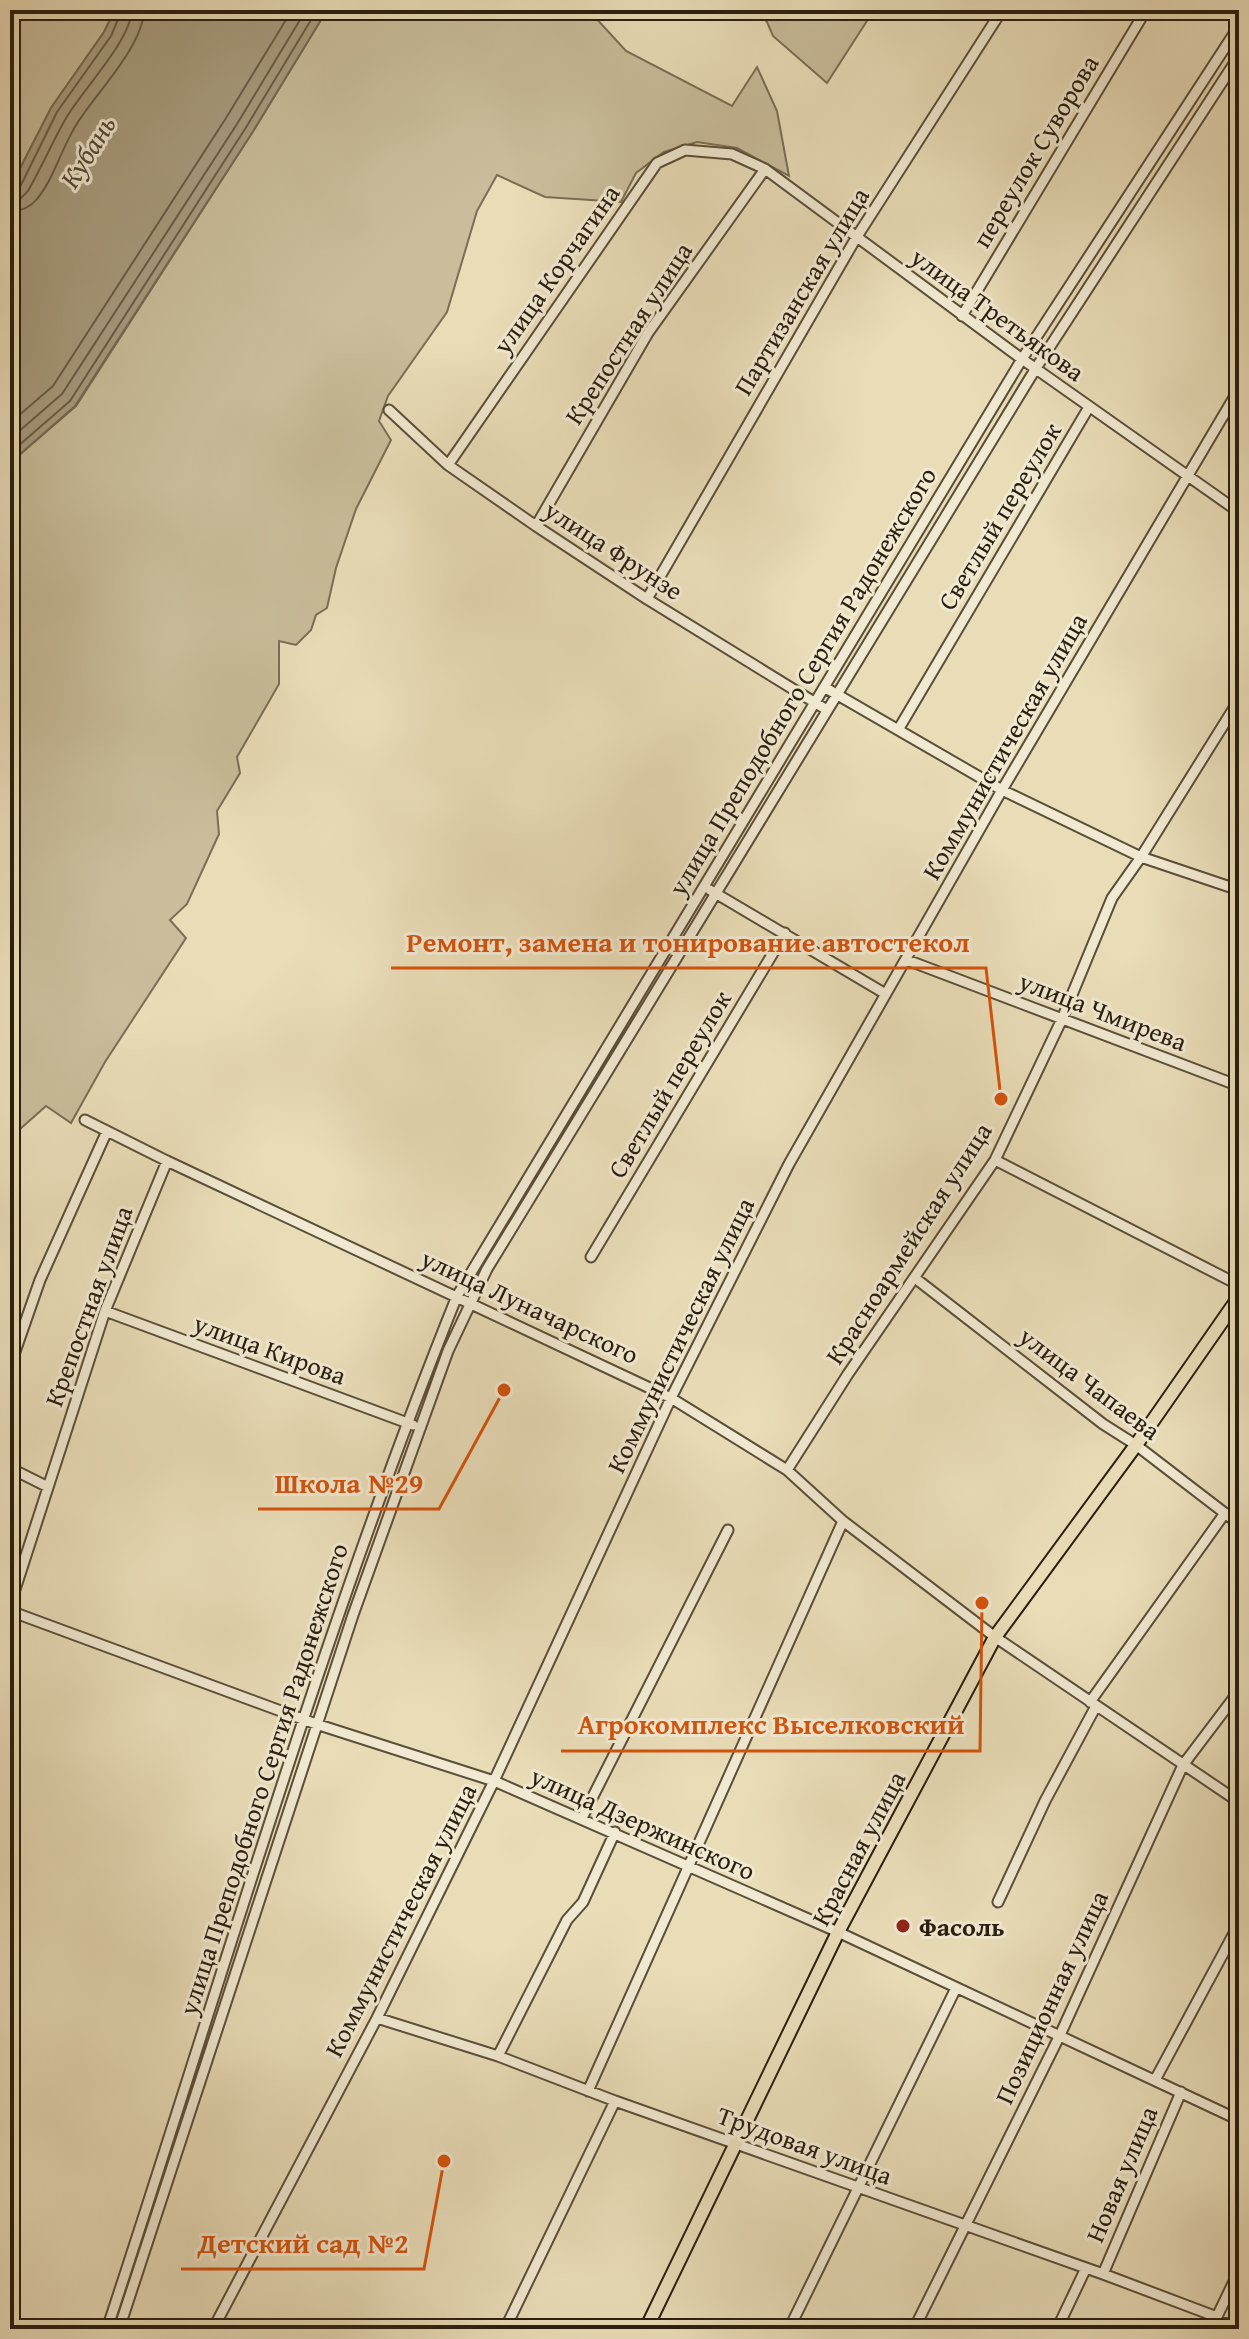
<svg xmlns="http://www.w3.org/2000/svg" width="1249" height="2339" font-family="'Gentium Book Plus',serif">
	<style>
		.green { fill: #c9bd9b; stroke: #7a6e55; stroke-width: 2 }
		.water { fill: #a89c7f; stroke: #766a52; stroke-width: 2 }
		.lines { fill: none; stroke-linecap: round; stroke-linejoin: round }
		.shore { stroke: #695d47; stroke-width: 2 }
		.minor-casing { stroke: #5a4e39; stroke-width: 13 }
		.major-casing { stroke: #2a1e0f; stroke-width: 16 }
		.minor { stroke: #f1e9d1; stroke-width: 9 }
		.major { stroke: #e9ddb8; stroke-width: 12 }
		.poi-dot { fill: #8f2418; stroke: #f1e9d1; stroke-width: 3 }
		.labels { text-anchor: middle; dominant-baseline: central; stroke-width: 6; stroke-linejoin: round; paint-order: stroke }
		.street-label { font-size: 26px; fill: #2a1e0f; stroke: #f1e9d1 }
		.poi-label { font-size: 26px; font-weight: bold; fill: #2a1e0f; stroke: #f1e9d1; text-anchor: start }
		.water-label { font-size: 28px; font-style: italic; fill: #564a36; stroke: #f1e9d1 }
		.leader { fill: none; stroke: #d5530c; stroke-width: 3 }
		.callout-dot { fill: #d5530c; stroke: #f1e9d1; stroke-width: 3 }
		.callout-label { font-size: 28px; text-anchor: middle; font-weight: bold; fill: #d5530c; stroke: #f1e9d1; stroke-width: 6; stroke-linejoin: round; paint-order: stroke }
	</style>
	<rect width="100%" height="100%" fill="#e9ddb8"/>
	<filter id="stains"><feTurbulence type="fractalNoise" baseFrequency=".0025" numOctaves="4"/><feColorMatrix values="0 0 0 0 .2 0 0 0 0 .09 0 0 0 0 .02 0 0 0 .5 -.17"/></filter>
	<radialGradient id="worn" r=".72"><stop offset=".6" stop-color="#630" stop-opacity="0"/><stop offset="1" stop-color="#630" stop-opacity=".3"/></radialGradient>
	<path class="green" d="M 10,10 L 115,10 L 104,32 L 51,108 L 10,188 Z
		M 327,10 L 591,10 L 593,15 L 626,51 L 732,106 L 757,67 L 777,111 L 789,176 L 737,148 L 697,142 L 664,152 L 636,173 L 621,202 L 545,197 L 497,175 L 477,211 L 447,312 L 388,396 L 379,421 L 391,440 L 356,509 L 336,568 L 327,608 L 316,615 L 311,630 L 296,645 L 279,641 L 279,684 L 237,757 L 240,773 L 217,811 L 219,834 L 187,904 L 170,920 L 186,938 L 105,1062 L 71,1123 L 46,1106 L 10,1138 L 10,463 L 76,406 L 252,133 Z
		M 756,10 L 874,10 L 827,83 L 773,36 L 767,22 Z"/>
	<path class="water" d="M 115,10 L 327,10 L 252,133 L 75,406 L 10,463 L 10,188 L 51,108 L 104,32 Z"/>
	<g class="lines">
		<path class="shore" d="M 10,190 L 21,185 L 57,112 L 111,36 L 122,10
			M 10,200 L 21,198 L 28,191 C 41,168 52,143 65,120 C 81,91 130,42 132,10
			M 10,212 C 21,211 30,208 37,199 C 55,177 62,146 78,122 C 97,92 143,46 144,10
			M 10,423 L 53,386 L 226,118 L 292,10
			M 10,439 L 62,394 L 237,124 L 306,10
			M 10,453 L 70,401 L 245,129 L 317,10"/>
		<g class="minor-casing">
			<path id="minor" d="M 962,316 L 1146,10
				M 389,410 L 448,465 L 536,526 L 647,599 L 827,710
				M 448,465 L 657,163 L 685,150 L 732,154 L 765,169 L 1022,359 L 1239,512
				M 536,526 L 648,333 L 765,169
				M 647,599 L 856,238 L 1002,10
				M 824,687 L 1002,790 L 1141,857 L 1239,890
				M 898,730 L 1089,407
				M 710,890 L 884,993
				M 907,960 L 1239,1086
				M 85,1120 L 167,1161 L 671,1398 L 787,1470 L 843,1521 L 995,1637 L 1239,1802
				M 995,1160 L 1239,1285
				M 591,1257 L 785,933
				M 915,1278 L 1103,1424 L 1136,1445 L 1239,1524
				M 105,1311 L 413,1425
				M 10,1366 L 40,1280 L 107,1131
				M 10,1468 L 48,1487
				M 787,1470 L 848,1374 L 995,1160 L 1062,1019 L 1112,898 L 1141,857 L 1239,700
				M 10,1605 L 105,1311 L 167,1161
				M 10,1611 L 316,1724 L 494,1781 L 838,1932 L 1239,2120
				M 1090,1702 L 1225,1513
				M 582,1818 L 728,1530
				M 998,1902 L 1045,1801 L 1096,1706
				M 10,1962 L 13,1966 L 10,1983
				M 377,2018 L 498,2056 L 615,2101 L 1103,2274 L 1217,2317
				M 498,2056 L 567,1920 L 583,1902 L 615,1832
				M 1155,2080 L 1239,1924
				M 588,2091 L 843,1521
				M 1103,2274 L 1181,2092
				M 1214,2321 L 1239,2326
				M 107,2329 C 221,1984 321,1633 457,1296 L 1022,359 L 1239,26
				M 119,2329 L 353,1615 L 448,1351 L 487,1269 L 1036,368 L 1239,56
				M 213,2329 L 377,2018 L 494,1781 L 671,1398 L 789,1164 L 1002,790 L 1239,389
				M 505,2329 L 615,2101
				M 789,2329 L 956,1988
				M 914,2329 L 1060,2035 L 1183,1765 L 1239,1691
				M 1057,2329 L 1086,2268
				M 1211,2329 L 1239,2271"/>
		</g>
		<g class="major-casing">
			<path id="major" d="M 646,2329 L 838,1932 L 995,1637 L 1136,1445 L 1239,1297"/>
		</g>
		<use href="#minor" class="minor"/>
		<use href="#major" class="major"/>
	</g>
	<circle class="poi-dot" cx="903" cy="1926" r="8"/>
	<g class="labels">
		<g class="street-label">
			<text transform="translate(1035 151) rotate(-59)">переулок Суворова</text>
			<text transform="translate(556 269) rotate(-55)">улица Корчагина</text>
			<text transform="translate(801 291) rotate(-59)">Партизанская улица</text>
			<text transform="translate(998 314) rotate(36)">улица Третьякова</text>
			<text transform="translate(628 333) rotate(-57)">Крепостная улица</text>
			<text transform="translate(999 516) rotate(-59)">Светлый переулок</text>
			<text transform="translate(614 550) rotate(33)">улица Фрунзе</text>
			<text transform="translate(802 681) rotate(-59)">улица Преподобного Сергия Радонежского</text>
			<text transform="translate(1004 746) rotate(-60)">Коммунистическая улица</text>
			<text transform="translate(1103 1011) rotate(21)">улица Чмирева</text>
			<text transform="translate(669 1084) rotate(-59)">Светлый переулок</text>
			<text transform="translate(908 1243) rotate(-57)">Красноармейская улица</text>
			<text transform="translate(88 1306) rotate(-70)">Крепостная улица</text>
			<text transform="translate(530 1306) rotate(25)">улица Луначарского</text>
			<text transform="translate(680 1335) rotate(-64)">Коммунистическая улица</text>
			<text transform="translate(270 1349) rotate(20)">улица Кирова</text>
			<text transform="translate(1090 1383) rotate(37)">улица Чапаева</text>
			<text transform="translate(263 1779) rotate(-72)">улица Преподобного Сергия Радонежского</text>
			<text transform="translate(643 1823) rotate(24)">улица Дзержинского</text>
			<text transform="translate(858 1848) rotate(-62)">Красная улица</text>
			<text transform="translate(400 1920) rotate(-63)">Коммунистическая улица</text>
			<text transform="translate(1051 1997) rotate(-65)">Позиционная улица</text>
			<text transform="translate(805 2145) rotate(20)">Трудовая улица</text>
			<text transform="translate(1121 2174) rotate(-67)">Новая улица</text>
		</g>
		<g class="poi-label">
			<text x="919" y="1926">Фасоль</text>
		</g>
		<g class="water-label">
			<text transform="translate(87 151) rotate(-58)">Кубань</text>
		</g>
	</g>
	<path class="leader" d="M1001 1099L986 968H391M504 1390L439 1509H258M982 1603L980 1751H561M444 2161L424 2269H181"/>
	<g class="callout-dot">
		<circle cx="1001" cy="1099" r="8"/>
		<circle cx="504" cy="1390" r="8"/>
		<circle cx="982" cy="1603" r="8"/>
		<circle cx="444" cy="2161" r="8"/>
	</g>
	<g class="callout-label">
		<text x="688" y="952">Ремонт, замена и тонирование автостекол</text>
		<text x="349" y="1493">Школа №29</text>
		<text x="771" y="1734">Агрокомплекс Выселковский</text>
		<text x="303" y="2253">Детский сад №2</text>
	</g>
	<rect width="1249" height="2339" fill="none" stroke="#e9ddb8" stroke-width="40"/>
	<rect x="12" y="12" width="1225" height="2315" fill="none" stroke="#2a1e0f" stroke-width="4"/>
	<rect x="20" y="20" width="1209" height="2299" fill="none" stroke="#2a1e0f" stroke-width="2"/>
	<rect width="100%" height="100%" filter="url(#stains)"/>
	<rect width="100%" height="100%" fill="url(#worn)"/>
</svg>
